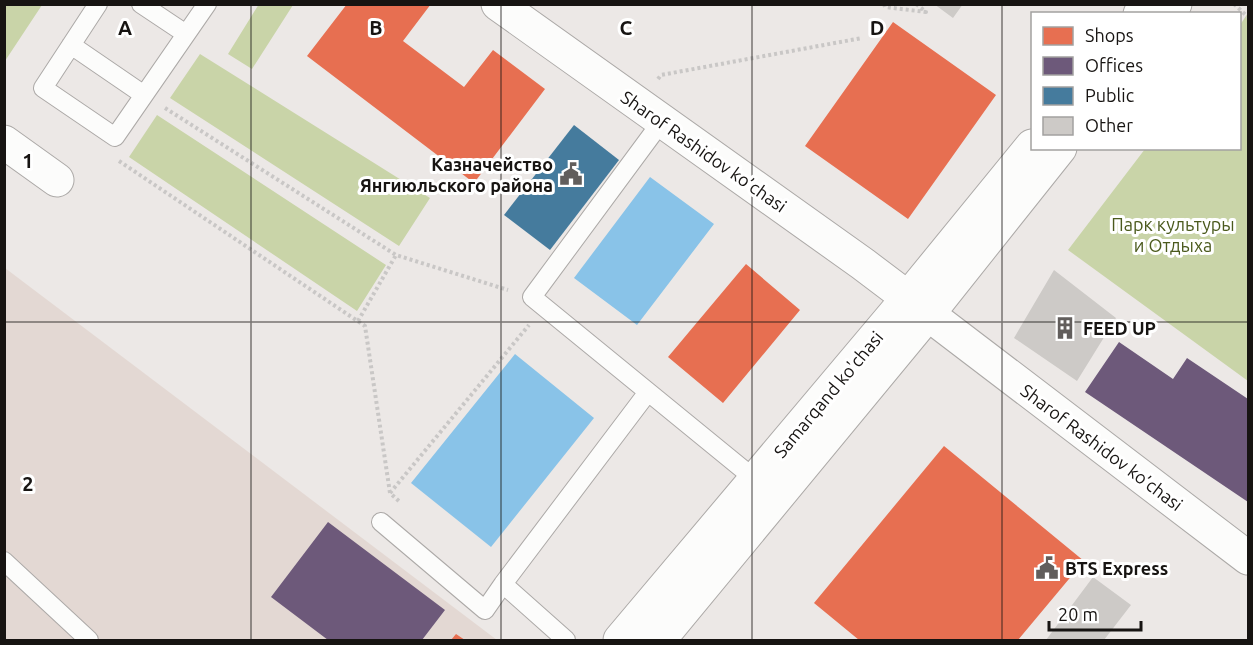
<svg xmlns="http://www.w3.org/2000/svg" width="1253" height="645" font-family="Ubuntu,sans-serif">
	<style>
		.built { fill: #e3d8d3 }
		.green { fill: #c9d4a8 }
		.water { fill: #89c3e8 }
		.shops { fill: #e76f51 }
		.offices { fill: #6d597a }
		.public { fill: #457b9d }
		.building { fill: #cdcac7 }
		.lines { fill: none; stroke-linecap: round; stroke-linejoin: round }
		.lane-casing { stroke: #aca9a7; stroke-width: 20 }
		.street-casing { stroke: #aca9a7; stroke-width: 35 }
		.secondary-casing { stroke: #aca9a7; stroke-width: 35 }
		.path { stroke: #c9c7c6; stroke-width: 4; stroke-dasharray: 3 3; stroke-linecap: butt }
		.lane { stroke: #fcfcfb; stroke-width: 18 }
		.street { stroke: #fcfcfb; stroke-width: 33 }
		.secondary { stroke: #fcfcfb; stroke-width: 33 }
		.grid { fill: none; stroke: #171412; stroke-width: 1.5; stroke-opacity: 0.55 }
		.labels { text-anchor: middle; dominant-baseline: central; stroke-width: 6; stroke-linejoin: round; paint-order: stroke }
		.street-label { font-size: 18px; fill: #171412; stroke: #fff }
		.poi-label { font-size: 18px; font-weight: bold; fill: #171412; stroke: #fff; text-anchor: start }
		.park-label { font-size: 18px; fill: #4b5a1d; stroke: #fff }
		.grid-label { font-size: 20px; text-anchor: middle; font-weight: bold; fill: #171412; stroke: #fff; stroke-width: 6; stroke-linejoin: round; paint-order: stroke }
	</style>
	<rect width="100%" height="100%" fill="#ece8e6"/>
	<path class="built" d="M 5,268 L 497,640 L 5,640 Z"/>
	<path class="green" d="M 5,4 L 42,5 L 5,61 L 4,5 Z
		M 259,4 L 293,5 L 252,69 L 228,54 Z
		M 1248,13 L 1248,381 L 1068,250 L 1145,149 L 1240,148 L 1240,25 Z
		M 200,54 L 430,198 L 399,246 L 170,98 Z
		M 157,115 L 386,265 L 357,311 L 129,157 Z"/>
	<path class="water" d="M 650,177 L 714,224 L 637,325 L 574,278 Z
		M 515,354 L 594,418 L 491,547 L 411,483 Z"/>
	<path class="shops" d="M 347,4 L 431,4 L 403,41 L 464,87 L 493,50 L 545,89 L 474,183 L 307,56 Z
		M 893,22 L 996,95 L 908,219 L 805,146 Z
		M 746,264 L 800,310 L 723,403 L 668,357 Z
		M 944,446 L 1084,561 L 1018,640 L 859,640 L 814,603 Z
		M 456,634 L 465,640 L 451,640 Z"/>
	<path class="offices" d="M 1119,342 L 1173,379 L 1187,358 L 1248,399 L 1248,502 L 1085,392 Z
		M 328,522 L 445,610 L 422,640 L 328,640 L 271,597 Z"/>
	<path class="public" d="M 574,125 L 619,160 L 550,250 L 504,215 Z"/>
	<path class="building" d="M 934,4 L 963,4 L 953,18 Z
		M 1054,270 L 1116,318 L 1077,381 L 1014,338 Z
		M 1093,577 L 1131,605 L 1104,640 L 1046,640 Z"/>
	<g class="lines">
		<g class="lane-casing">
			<path id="lane" d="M 98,4 L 43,88 L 115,137 L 207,4
				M 141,4 L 186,34
				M 71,45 L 144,95
				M 662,121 L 532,297 L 756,480
				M 381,522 L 485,610 L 503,584
				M 4,561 L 89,640
				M 566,640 L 503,584 L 648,392"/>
		</g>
		<g class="street-casing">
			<path id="street" d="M 498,4 L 863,264 L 908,298
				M 4,142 L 57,180
				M 928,314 L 1248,558"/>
		</g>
		<g class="secondary-casing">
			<path id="secondary" d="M 1140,14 L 1147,4
				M 1167,14 L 1175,4
				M 620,640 L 908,298 L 1032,146
				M 659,640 L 928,314 L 1060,148"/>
		</g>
		<path class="path" d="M 884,4 L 885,7 L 926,12 L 916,4
			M 1234,4 L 1248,17
			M 658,79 L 661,75 L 862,38
			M 165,108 L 396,255 L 508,290
			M 119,161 L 365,326 L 390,493 L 400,502
			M 358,321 L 396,255
			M 390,493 L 529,325"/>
		<use href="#lane" class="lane"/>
		<use href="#street" class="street"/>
		<use href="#secondary" class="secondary"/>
	</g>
	<path class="grid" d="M 251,4 L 251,640M 501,4 L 501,640M 752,4 L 752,640M 1002,4 L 1002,640M 4,322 L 1248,322"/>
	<defs>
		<g id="civic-bare" transform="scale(1.8)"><path d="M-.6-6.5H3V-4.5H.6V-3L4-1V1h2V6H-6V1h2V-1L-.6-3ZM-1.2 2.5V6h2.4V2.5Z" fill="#625e5c" stroke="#fff" stroke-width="2.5" paint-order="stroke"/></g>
		<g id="building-bare" transform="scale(1.8)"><path d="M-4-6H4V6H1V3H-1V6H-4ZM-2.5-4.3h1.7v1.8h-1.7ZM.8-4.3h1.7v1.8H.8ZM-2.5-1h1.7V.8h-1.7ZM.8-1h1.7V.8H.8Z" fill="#625e5c" stroke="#fff" stroke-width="2.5" paint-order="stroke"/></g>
	</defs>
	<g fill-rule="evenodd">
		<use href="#civic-bare" x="571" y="174"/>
		<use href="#building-bare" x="1065" y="328"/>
		<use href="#civic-bare" x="1047" y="568"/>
	</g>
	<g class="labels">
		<g class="street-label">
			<text transform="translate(704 151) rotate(35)">Sharof Rashidov ko’chasi</text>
			<text transform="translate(828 394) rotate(-50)">Samarqand ko'chasi</text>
			<text transform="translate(1102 447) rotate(37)">Sharof Rashidov ko’chasi</text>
		</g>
		<g class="poi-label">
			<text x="553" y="164" text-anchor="end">Казначейство<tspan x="553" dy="21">Янгиюльского района</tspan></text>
			<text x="1083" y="328">FEED UP</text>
			<text x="1065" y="568">BTS Express</text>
		</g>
		<g class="park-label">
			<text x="1173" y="224">Парк культуры<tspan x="1173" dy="21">и Отдыха</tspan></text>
		</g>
	</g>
	<g class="grid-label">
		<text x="125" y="35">A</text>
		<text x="376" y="35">B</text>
		<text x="626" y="35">C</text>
		<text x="877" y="35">D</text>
		<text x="28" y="168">1</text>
		<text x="28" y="491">2</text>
	</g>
	<rect width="1253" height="645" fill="none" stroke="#171412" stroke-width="12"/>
	<rect x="1031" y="12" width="210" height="138" fill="#ffffff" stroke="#a2a1a0" stroke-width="1.5"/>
	<rect x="1043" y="27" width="30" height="18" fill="#e76f51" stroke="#a2a1a0" stroke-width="1.5"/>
	<text x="1085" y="42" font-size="18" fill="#171412">Shops</text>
	<rect x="1043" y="57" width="30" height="18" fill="#6d597a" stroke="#a2a1a0" stroke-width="1.5"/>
	<text x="1085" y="72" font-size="18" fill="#171412">Offices</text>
	<rect x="1043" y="87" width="30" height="18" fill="#457b9d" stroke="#a2a1a0" stroke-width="1.5"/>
	<text x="1085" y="102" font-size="18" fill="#171412">Public</text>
	<rect x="1043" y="117" width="30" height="18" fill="#cdcac7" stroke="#a2a1a0" stroke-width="1.5"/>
	<text x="1085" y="132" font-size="18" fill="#171412">Other</text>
	<path d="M1049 621v9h92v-9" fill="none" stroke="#171412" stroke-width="3"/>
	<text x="1058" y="621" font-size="18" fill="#171412" stroke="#ffffff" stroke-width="4.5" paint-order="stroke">20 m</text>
</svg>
